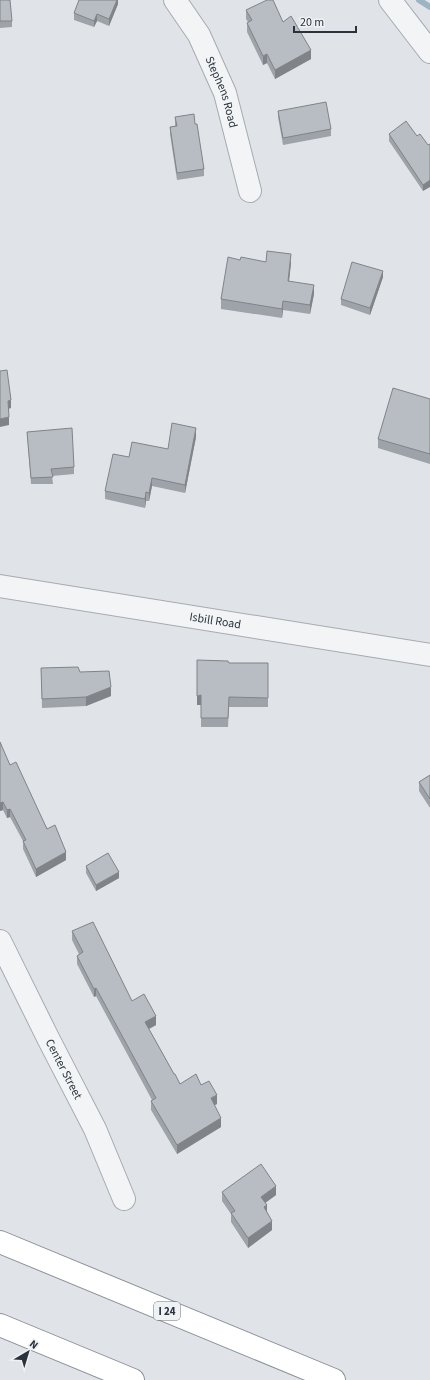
<svg xmlns="http://www.w3.org/2000/svg" width="430" height="1380" font-family="'Source Sans 3',sans-serif">
	<style>
		.lines { fill: none; stroke-linecap: round; stroke-linejoin: round }
		.stream { stroke: #9eb4c3; stroke-width: 6 }
		.minor-casing { stroke: #a6abb1; stroke-width: 24 }
		.highway-casing { stroke: #89929c; stroke-width: 24 }
		.minor { stroke: #f2f4f6; stroke-width: 22 }
		.highway { stroke: #fff; stroke-width: 22 }
		.wall { fill: #9da3a8 }
		.shaded-wall { fill: #808488 }
		.building { fill: #b7bdc3; stroke: #808488 }
		.labels { text-anchor: middle; dominant-baseline: central; stroke-width: 3.5; stroke-linejoin: round; paint-order: stroke }
		.shield { fill: #eff2f5; stroke: #656c74; stroke-width: 1 }
		.shield-label { font-size: 11px; font-weight: bold; fill: #2a333d }
		.street-label { font-size: 12px; fill: #2a333d; stroke: #eff2f5 }
	</style>
	<rect width="100%" height="100%" fill="#e0e3e7"/>
	<g class="lines">
		<path class="stream" d="M 419,0 L 430,7"/>
		<g class="minor-casing">
			<g id="minor">
				<path id="s1" d="M 175,0 L 199,35 L 225,93 L 250,191"/>
				<path d="M 390,0 L 430,52"/>
				<path id="s2" d="M 0,586 L 430,655"/>
				<path id="s3" d="M 0,941 L 49,1040 L 95,1129 L 124,1199"/>
			</g>
		</g>
		<g class="highway-casing">
			<path id="highway" d="M 0,1242 L 334,1380
				M 0,1325 L 133,1380"/>
		</g>
		<use href="#minor" class="minor"/>
		<use href="#highway" class="highway"/>
	</g>
	<path class="wall" d="M 0,0 L 12,21 L 12,27 L 0,28 Z
		M 118,0 L 118,4 L 109,26 L 97,21 L 94,27 L 74,20 L 74,13 Z
		M 246,10 L 283,22 L 311,59 L 275,79 L 267,63 L 263,65 L 247,32 L 247,23 L 248,22 L 246,19 Z
		M 278,111 L 331,129 L 331,136 L 283,145 L 278,117 Z
		M 175,117 L 195,124 L 204,169 L 204,176 L 177,180 L 170,134 L 170,127 L 175,126 Z
		M 389,134 L 417,136 L 428,145 L 423,191 L 389,141 Z
		M 240,260 L 266,262 L 291,263 L 289,281 L 314,294 L 310,314 L 283,310 L 282,318 L 221,309 L 221,299 Z
		M 383,277 L 370,315 L 341,305 L 341,299 Z
		M 430,399 L 430,464 L 378,448 L 378,439 Z
		M 27,432 L 74,467 L 74,474 L 52,476 L 53,484 L 31,484 Z
		M 196,437 L 185,493 L 152,486 L 149,501 L 146,501 L 145,508 L 105,499 L 105,491 L 129,457 L 168,449 Z
		M 268,663 L 268,707 L 229,707 L 228,727 L 201,727 L 201,705 L 197,705 Z
		M 41,668 L 80,672 L 111,696 L 86,706 L 42,708 Z
		M 10,765 L 66,860 L 36,877 L 23,849 L 23,841 L 10,817 L 7,818 L 3,810 L 0,811 Z
		M 430,775 L 430,808 L 419,791 L 419,782 Z
		M 86,866 L 119,878 L 96,891 L 86,873 Z
		M 72,931 L 132,1001 L 156,1025 L 149,1029 L 174,1074 L 180,1084 L 201,1085 L 217,1104 L 214,1105 L 221,1127 L 177,1154 L 151,1110 L 151,1101 L 152,1100 L 96,996 L 94,997 L 77,964 L 77,956 L 79,954 L 72,940 Z
		M 222,1192 L 276,1195 L 265,1203 L 267,1212 L 272,1230 L 248,1248 L 231,1222 L 231,1214 L 222,1201 Z"/>
	<path class="shaded-wall" d="M 117,0 L 118,0 L 118,4 L 109,26 L 109,19 Z
		M 97,14 L 97,21 L 94,27 L 94,21 Z
		M 311,50 L 311,59 L 275,79 L 275,70 Z
		M 267,54 L 267,63 L 263,65 L 263,56 Z
		M 430,180 L 430,187 L 423,191 L 423,185 Z
		M 291,254 L 291,263 L 288,290 L 288,281 Z
		M 383,271 L 383,277 L 370,315 L 370,308 Z
		M 314,285 L 314,294 L 310,314 L 310,305 Z
		M 283,301 L 283,310 L 282,318 L 282,309 Z
		M 11,400 L 11,408 L 8,409 L 8,401 Z
		M 9,417 L 9,425 L 0,427 L 0,419 Z
		M 196,428 L 196,437 L 185,493 L 185,485 Z
		M 152,478 L 152,486 L 149,501 L 149,493 Z
		M 146,492 L 146,501 L 145,508 L 145,499 Z
		M 111,687 L 111,696 L 86,706 L 86,697 Z
		M 201,695 L 201,705 L 197,705 L 197,696 Z
		M 3,802 L 3,810 L 0,811 L 0,803 Z
		M 10,809 L 10,817 L 7,818 L 7,810 Z
		M 66,852 L 66,860 L 36,877 L 36,869 Z
		M 119,872 L 119,878 L 96,891 L 96,885 Z
		M 96,988 L 96,996 L 94,997 L 94,989 Z
		M 156,1016 L 156,1025 L 145,1031 L 145,1022 Z
		M 217,1095 L 217,1104 L 211,1107 L 211,1098 Z
		M 221,1118 L 221,1127 L 177,1154 L 177,1145 Z
		M 276,1186 L 276,1195 L 261,1206 L 261,1197 Z
		M 267,1205 L 267,1215 L 264,1207 Z
		M 272,1221 L 272,1230 L 248,1248 L 248,1238 Z"/>
	<path class="building" d="M 0,0 L 10,0 L 12,21 L 0,21 Z
		M 79,0 L 117,0 L 109,19 L 97,14 L 94,21 L 74,13 Z
		M 267,0 L 273,0 L 283,22 L 291,16 L 311,50 L 275,70 L 267,54 L 263,56 L 247,23 L 252,20 L 246,10 Z
		M 326,102 L 331,129 L 283,138 L 278,111 Z
		M 194,114 L 195,124 L 197,124 L 204,169 L 177,173 L 170,127 L 177,126 L 175,117 Z
		M 406,121 L 417,136 L 420,134 L 428,145 L 430,144 L 430,180 L 423,185 L 389,134 Z
		M 267,251 L 291,254 L 288,281 L 314,285 L 310,305 L 283,301 L 282,309 L 221,299 L 228,257 L 240,260 L 241,257 L 266,262 Z
		M 352,262 L 383,271 L 370,308 L 341,299 Z
		M 7,370 L 11,400 L 8,401 L 9,417 L 0,419 L 0,371 Z
		M 393,388 L 430,399 L 430,454 L 378,439 Z
		M 172,423 L 196,428 L 185,485 L 152,478 L 149,493 L 146,492 L 145,499 L 105,491 L 113,454 L 129,457 L 132,442 L 168,449 Z
		M 72,428 L 74,467 L 51,469 L 53,477 L 31,478 L 27,432 Z
		M 197,660 L 228,661 L 229,663 L 268,663 L 268,698 L 229,697 L 228,718 L 201,718 L 201,695 L 197,696 Z
		M 78,667 L 80,672 L 109,671 L 111,687 L 86,697 L 42,699 L 41,668 Z
		M 0,742 L 10,765 L 16,762 L 47,829 L 55,825 L 66,852 L 36,869 L 23,841 L 26,840 L 10,809 L 7,810 L 3,802 L 0,803 Z
		M 430,775 L 430,799 L 419,782 Z
		M 108,853 L 119,872 L 96,885 L 86,866 Z
		M 93,922 L 132,1001 L 144,994 L 156,1016 L 145,1022 L 174,1074 L 175,1074 L 180,1084 L 196,1074 L 201,1085 L 209,1081 L 217,1095 L 211,1098 L 221,1118 L 177,1145 L 151,1101 L 156,1098 L 96,988 L 94,989 L 77,956 L 83,952 L 72,931 Z
		M 261,1164 L 276,1186 L 261,1197 L 267,1205 L 264,1207 L 272,1221 L 248,1238 L 231,1213 L 235,1211 L 222,1192 Z"/>
	<g class="labels">
		<rect class="shield" x="154" y="1302" width="26" height="18" rx="3"/>
		<g class="shield-label">
			<text x="167" y="1311">I 24</text>
		</g>
		<g class="street-label">
			<text stroke="none"><textPath href="#s1" startOffset="104">Stephens Road</textPath></text>
			<text stroke="none"><textPath href="#s2" startOffset="218">Isbill Road</textPath></text>
			<text stroke="none"><textPath href="#s3" startOffset="143">Center Street</textPath></text>
		</g>
	</g>
	<g transform="translate(28 1352) rotate(38)" stroke="#eff2f5" stroke-width="3" paint-order="stroke">
	<path d="M0-3L7 15L0 10L-7 15Z" fill="#2a333d"/>
	<text y="-6" font-size="11" font-weight="bold" text-anchor="middle" fill="#2a333d">N</text>
	</g>
	<path d="M294 26v6h62v-6" fill="none" stroke="#2a333d" stroke-width="2"/>
	<text x="300" y="26" font-size="12" fill="#2a333d" stroke="#eff2f5" stroke-width="3" paint-order="stroke">20 m</text>
</svg>
